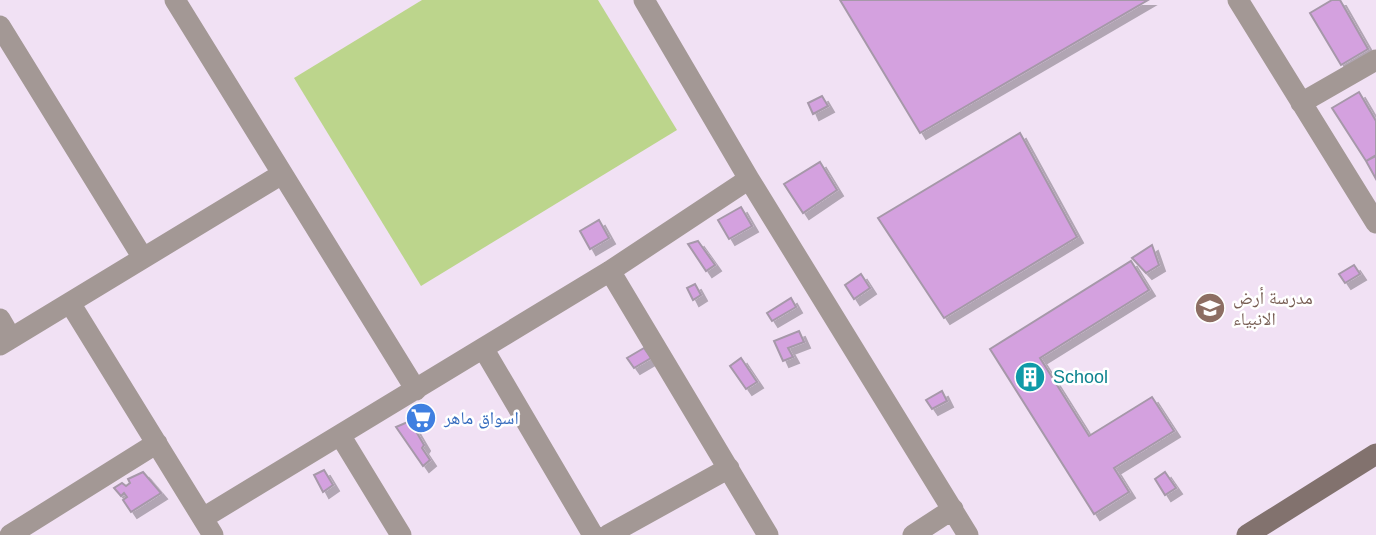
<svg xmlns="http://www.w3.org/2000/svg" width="1376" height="535" font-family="Helvetica,'Noto Naskh Arabic',sans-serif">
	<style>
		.green { fill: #bcd58c }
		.building { fill: #d4a1df; stroke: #a698a9; stroke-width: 2; filter: url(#shadow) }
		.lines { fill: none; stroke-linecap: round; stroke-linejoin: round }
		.street { stroke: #a39895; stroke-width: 21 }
		.secondary { stroke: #82726e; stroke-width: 21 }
		.labels { text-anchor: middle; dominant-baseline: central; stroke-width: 5; stroke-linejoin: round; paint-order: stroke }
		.education-label { font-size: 18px; fill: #785e54; stroke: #fff; text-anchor: start }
		.culture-label { font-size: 18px; fill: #0d838f; stroke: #fff; text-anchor: start }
		.shop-label { font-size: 18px; fill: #366cbe; stroke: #fff; text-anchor: start }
	</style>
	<defs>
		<filter id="shadow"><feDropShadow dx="6" dy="6" stdDeviation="0" flood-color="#0004"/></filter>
	</defs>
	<rect width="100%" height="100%" fill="#f1e1f4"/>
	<path class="green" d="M 422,0 L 598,0 L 677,130 L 421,286 L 294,78 Z"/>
	<path class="building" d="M 840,0 L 1148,0 L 920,133 Z
		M 1332,0 L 1340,0 L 1368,49 L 1341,65 L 1310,13 Z
		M 1359,92 L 1376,121 L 1376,155 L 1366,161 L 1332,108 Z
		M 822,96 L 828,106 L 813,114 L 808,103 Z
		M 1020,133 L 1077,237 L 944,318 L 878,218 Z
		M 1376,156 L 1376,179 L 1366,161 Z
		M 820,162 L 837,190 L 803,213 L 784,184 Z
		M 741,207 L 752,226 L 729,239 L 718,220 Z
		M 599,220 L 609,238 L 590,249 L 580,231 Z
		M 698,241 L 715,265 L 706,271 L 688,244 Z
		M 1152,245 L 1159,265 L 1146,273 L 1132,258 Z
		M 1131,261 L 1149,290 L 1040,358 L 1089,436 L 1152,397 L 1174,431 L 1114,468 L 1129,492 L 1094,514 L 990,349 Z
		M 1354,265 L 1360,274 L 1345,283 L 1339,274 Z
		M 861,274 L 870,288 L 854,299 L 845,285 Z
		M 695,284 L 701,295 L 693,300 L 687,288 Z
		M 791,298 L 796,307 L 772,321 L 767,313 Z
		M 799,331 L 804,342 L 788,348 L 793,357 L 783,361 L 774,341 Z
		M 644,348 L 651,358 L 634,368 L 627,358 Z
		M 741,358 L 757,382 L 746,389 L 730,366 Z
		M 942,391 L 947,401 L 932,409 L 926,400 Z
		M 410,421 L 424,445 L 422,448 L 430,460 L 423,466 L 396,427 Z
		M 324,470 L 333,485 L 323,492 L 314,475 Z
		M 143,472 L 161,493 L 131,512 L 123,500 L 127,497 L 124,493 L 121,496 L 114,488 L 122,483 L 126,486 L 130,483 L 128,479 Z
		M 1165,472 L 1176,488 L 1165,495 L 1155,479 Z"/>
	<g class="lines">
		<path class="street" d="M 175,0 L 416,390
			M 644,0 L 749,179 L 968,535
			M 1238,0 L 1376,223
			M 0,26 L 143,258
			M 1301,103 L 1376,60
			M 610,271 L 768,535
			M 70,303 L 213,535
			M 0,319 L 11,338
			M 0,345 L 282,174
			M 483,348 L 593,535
			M 340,435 L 401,535
			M 203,518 L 610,271 L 749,179
			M 10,535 L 157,443
			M 608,535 L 729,468
			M 913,535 L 953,509"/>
		<path class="secondary" d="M 1247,535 L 1376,454"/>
	</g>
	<defs>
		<g id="school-disc" transform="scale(1.575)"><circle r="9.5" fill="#8d6e63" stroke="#fff"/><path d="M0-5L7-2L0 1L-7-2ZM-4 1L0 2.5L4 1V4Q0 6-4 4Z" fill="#fff"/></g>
		<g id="building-disc" transform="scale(1.575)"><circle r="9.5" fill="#0f9aa8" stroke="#fff"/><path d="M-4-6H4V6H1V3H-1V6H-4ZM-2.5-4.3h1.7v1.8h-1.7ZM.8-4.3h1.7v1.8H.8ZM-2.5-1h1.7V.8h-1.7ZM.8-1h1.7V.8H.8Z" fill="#fff"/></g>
		<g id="supermarket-disc" transform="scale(1.575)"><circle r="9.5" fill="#3f7fe0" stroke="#fff"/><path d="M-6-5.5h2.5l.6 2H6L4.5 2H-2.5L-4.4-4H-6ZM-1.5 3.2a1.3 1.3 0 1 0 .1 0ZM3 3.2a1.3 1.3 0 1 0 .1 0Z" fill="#fff"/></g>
	</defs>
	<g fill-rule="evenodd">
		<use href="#school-disc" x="1210" y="308"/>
		<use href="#building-disc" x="1030" y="377"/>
		<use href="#supermarket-disc" x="421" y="418"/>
	</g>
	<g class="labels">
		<g class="education-label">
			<text x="1233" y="298">مدرسة أرض<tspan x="1233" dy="21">الانبياء</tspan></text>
		</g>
		<g class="culture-label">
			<text x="1053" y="377">School</text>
		</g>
		<g class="shop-label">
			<text x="444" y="418">اسواق ماهر</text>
		</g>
	</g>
</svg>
